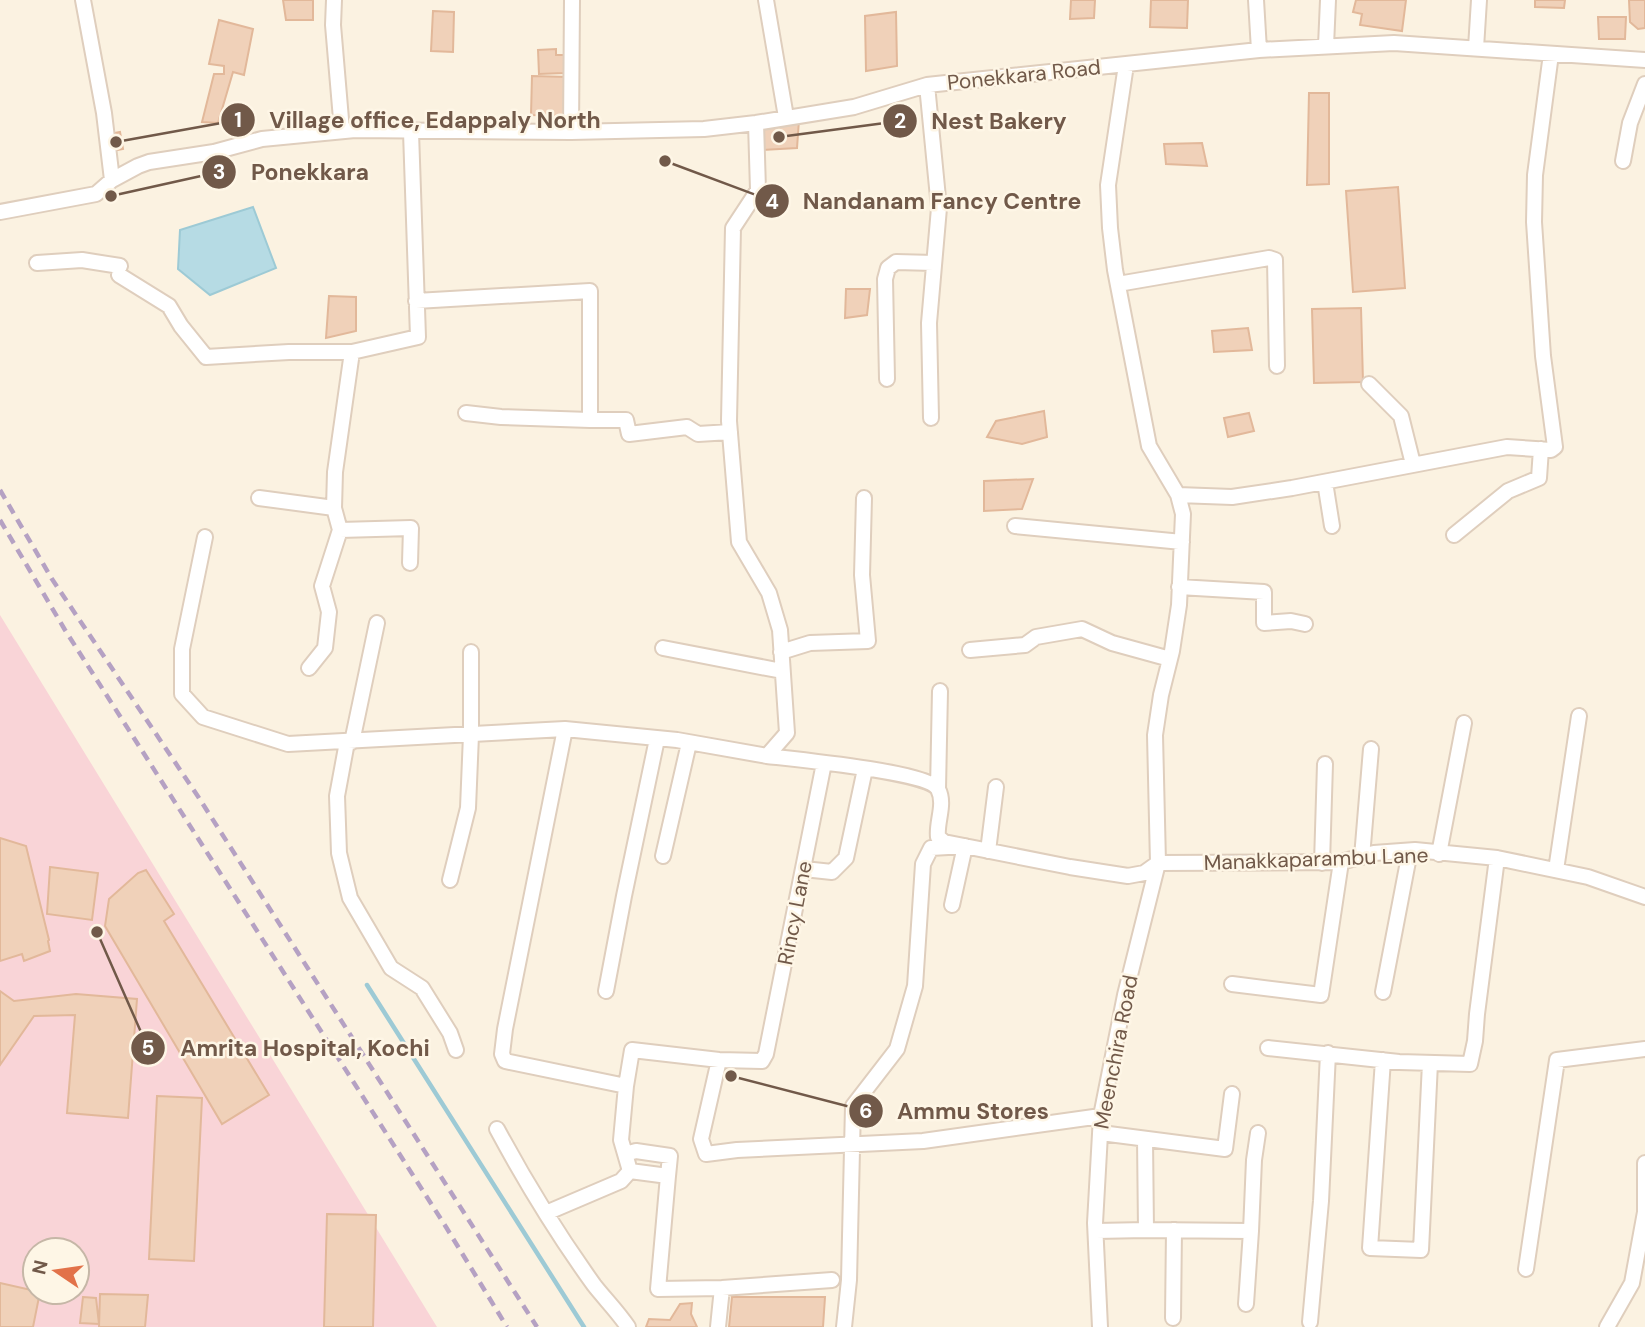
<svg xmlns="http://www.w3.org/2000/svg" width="1645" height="1327" font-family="'DM Sans',sans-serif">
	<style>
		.medical { fill: #f9d4d7; fill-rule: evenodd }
		.water { fill: #b6dbe4; stroke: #9dcad5; stroke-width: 2 }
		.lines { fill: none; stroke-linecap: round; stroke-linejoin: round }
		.stream { stroke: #9dcad5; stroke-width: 4.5 }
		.building { fill: #f0d1b9; stroke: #e2b89a; stroke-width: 2 }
		.street-casing { stroke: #dfcebd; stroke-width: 18 }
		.street { stroke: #fff; stroke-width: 14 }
		.rail { stroke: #b5a1c3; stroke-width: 4.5; stroke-dasharray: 10 7; stroke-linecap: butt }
		.labels { text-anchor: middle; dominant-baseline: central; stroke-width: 5; stroke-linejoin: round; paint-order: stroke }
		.street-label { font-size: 21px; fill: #715949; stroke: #fef6e6 }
		.leader { fill: none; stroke: #715949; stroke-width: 2.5 }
		.callout-dot { fill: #715949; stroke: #fef6e6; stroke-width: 2.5 }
		.mark-label { font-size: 21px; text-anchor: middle; font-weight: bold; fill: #fff }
		.callout-label { font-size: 23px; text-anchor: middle; font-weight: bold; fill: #715949; stroke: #fef6e6; stroke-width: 5; stroke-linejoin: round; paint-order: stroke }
	</style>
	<rect width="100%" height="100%" fill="#fbf2e1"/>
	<path class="medical" d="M 0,615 L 437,1327 L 0,1327 ZM 35,1250 L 77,1250 L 77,1292 L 35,1292 Z"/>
	<path class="water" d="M 253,207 L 276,268 L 210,295 L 178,269 L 180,230 Z"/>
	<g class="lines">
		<path class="stream" d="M 367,985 L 584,1327"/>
	</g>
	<path class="building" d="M 283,0 L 313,0 L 313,20 L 286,20 Z
		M 1071,0 L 1095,0 L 1094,18 L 1070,19 Z
		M 1151,0 L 1188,0 L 1187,28 L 1150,27 Z
		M 1356,0 L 1406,0 L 1402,31 L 1360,25 L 1362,14 L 1353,12 Z
		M 1535,0 L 1565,0 L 1564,8 L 1535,7 Z
		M 1629,0 L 1645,0 L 1645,28 L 1638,29 L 1630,22 Z
		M 433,11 L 454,12 L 453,52 L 431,51 Z
		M 896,12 L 897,66 L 866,71 L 865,16 Z
		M 1598,17 L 1626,17 L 1625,39 L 1599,39 Z
		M 219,20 L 253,29 L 244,75 L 233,72 L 218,123 L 202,122 L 214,74 L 224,74 L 224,66 L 209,64 Z
		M 556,49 L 556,55 L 564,55 L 564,73 L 539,74 L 538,50 Z
		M 532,76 L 569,77 L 568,110 L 564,116 L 531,115 Z
		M 1309,93 L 1329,93 L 1329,184 L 1307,185 Z
		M 799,120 L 797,148 L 761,150 L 759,126 Z
		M 120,132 L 123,149 L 112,151 L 109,134 Z
		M 1202,143 L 1207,166 L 1166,164 L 1164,144 Z
		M 1398,187 L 1405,288 L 1353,292 L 1346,191 Z
		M 846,289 L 870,289 L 867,315 L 845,318 Z
		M 329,296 L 356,297 L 356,331 L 326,338 Z
		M 1361,308 L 1363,382 L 1314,383 L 1312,309 Z
		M 1248,328 L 1252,350 L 1214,352 L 1212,331 Z
		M 1044,411 L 1047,437 L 1022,444 L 987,437 L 996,421 Z
		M 1249,413 L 1254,431 L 1228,437 L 1224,418 Z
		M 1033,479 L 1022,509 L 984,511 L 984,481 Z
		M 0,838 L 26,846 L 49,940 L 48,941 L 50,951 L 24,961 L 22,954 L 0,961 Z
		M 50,867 L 98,873 L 92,920 L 47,914 Z
		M 146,870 L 174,914 L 164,921 L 269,1095 L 222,1124 L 105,926 L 109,899 L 138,873 Z
		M 0,991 L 14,1001 L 76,994 L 137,999 L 128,1118 L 67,1113 L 75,1015 L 34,1016 L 0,1065 Z
		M 157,1096 L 202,1098 L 194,1261 L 149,1259 Z
		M 327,1214 L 376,1215 L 373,1327 L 324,1327 Z
		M 0,1283 L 40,1292 L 33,1327 L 0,1327 Z
		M 100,1294 L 148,1295 L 145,1327 L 99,1327 Z
		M 83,1297 L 96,1298 L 99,1324 L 80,1323 Z
		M 732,1297 L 825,1297 L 823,1327 L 729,1327 Z
		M 692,1303 L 691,1314 L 697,1327 L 646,1327 L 649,1319 L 670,1320 L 680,1304 Z"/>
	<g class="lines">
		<g class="street-casing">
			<path id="street" d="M 83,0 L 104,113 L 112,180
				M 334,0 L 333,25 L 342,131
				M 766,0 L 786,117
				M 1256,0 L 1259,50
				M 1326,46 L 1328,0
				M 1476,48 L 1479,0
				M 1126,65 L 1108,185 L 1110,228 L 1115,270 L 1149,446 L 1178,495 L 1183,514 L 1179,605 L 1172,651 L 1161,695 L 1155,735 L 1158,863 L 1341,862 L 1374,853 L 1415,850 L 1497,858 L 1588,877 L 1645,897
				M 927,85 L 939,208 L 929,323 L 931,418
				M 571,132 L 572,0
				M 1623,161 L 1630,123 L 1645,84
				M 0,212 L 96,194 L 112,180 L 138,166 L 149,162 L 214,152 L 262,139 L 355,130 L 571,132 L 704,129 L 756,123 L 854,107 L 927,85 L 1259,50 L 1394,43 L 1645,60
				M 37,263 L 82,260 L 120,266
				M 119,275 L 169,306 L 181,326 L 206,357 L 289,352 L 352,352 L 418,337 L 411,132
				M 1118,284 L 1269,258 L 1275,260 L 1277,366
				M 416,301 L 590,291 L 590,420 L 501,417 L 466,413
				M 887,379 L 885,279 L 888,268 L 896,262 L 934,263
				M 1369,384 L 1401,416 L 1413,464
				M 590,420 L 626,420 L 629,434 L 687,427 L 698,434 L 730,432
				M 1325,482 L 1332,526
				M 1178,495 L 1232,497 L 1292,488 L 1507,447 L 1551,450 L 1555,447 L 1543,356 L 1534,222 L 1535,175 L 1551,54
				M 259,498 L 334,508
				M 1015,526 L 1182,542
				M 340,530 L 411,528 L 410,563
				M 1454,535 L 1508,491 L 1539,478 L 1541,449
				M 205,537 L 182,649 L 182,694 L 203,717 L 288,744 L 565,729 L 677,740 L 767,756 L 787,733 L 780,630 L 769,593 L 739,542 L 729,421 L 733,228 L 758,190 L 756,123
				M 1179,587 L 1264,592 L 1264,623 L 1291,621 L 1305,624
				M 663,648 L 782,671
				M 970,650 L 1025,645 L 1036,637 L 1082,629 L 1112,643 L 1170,659
				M 781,652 L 810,643 L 868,641 L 862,575 L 864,498
				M 309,668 L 325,648 L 329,612 L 322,586 L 340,530 L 334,508 L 335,472 L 352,352
				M 565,729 L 505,1029 L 502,1054 L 505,1061 L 626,1086
				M 347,742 L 337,796 L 339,853 L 350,898 L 391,968 L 422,988 L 450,1033 L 456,1050
				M 352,742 L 377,623
				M 767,756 C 793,759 928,772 938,789 C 946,804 936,822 938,837 L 944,842 L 1070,867 L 1128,876 L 1144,873 L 1158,863
				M 824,763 L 766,1054 L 762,1061 L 719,1060 L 632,1050 L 626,1086 L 621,1140 L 630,1171 L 668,1176 L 658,1289 L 722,1288 L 832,1280
				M 938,789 L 940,691
				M 988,851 L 996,787
				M 1439,854 L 1464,723
				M 663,856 L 689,743
				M 1362,857 L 1371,749
				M 1322,863 L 1325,764
				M 804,869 L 832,872 L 846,858 L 865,769
				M 1556,870 L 1579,716
				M 450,880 L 468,808 L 471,735 L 471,652
				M 1232,984 L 1321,995 L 1341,862
				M 606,991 L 624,896 L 657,739
				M 1383,992 L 1410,851
				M 1268,1048 L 1399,1062 L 1470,1064 L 1475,1041 L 1477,1014 L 1497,858
				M 719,1060 L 701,1139 L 706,1154 L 737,1150 L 923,1141 L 1101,1116
				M 1383,1060 L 1370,1248 L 1421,1250 L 1430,1063
				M 497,1129 C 526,1183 558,1235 594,1285 C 605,1299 618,1312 628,1327
				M 1101,1133 L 1225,1149 L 1232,1094
				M 1145,1139 L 1146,1230 L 1251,1231 L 1246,1304
				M 625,1154 L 636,1151 L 670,1156 L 668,1176
				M 546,1213 L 621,1181 L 630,1171
				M 1096,1231 L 1146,1230
				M 1251,1231 L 1254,1160 L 1258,1133
				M 1526,1269 L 1557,1060 L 1645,1049
				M 1173,1318 L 1174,1230
				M 1310,1322 L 1321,1201 L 1328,1053
				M 718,1327 L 722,1288
				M 844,1327 L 849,1280 L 853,1106 L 897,1049 L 915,986 L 923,864 L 931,848 L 965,846 L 952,905
				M 1100,1327 L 1095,1223 L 1101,1116 L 1125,995 L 1158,863
				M 1607,1327 L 1632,1283 L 1645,1212 L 1645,1163"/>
		</g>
		<use href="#street" class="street"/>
		<path class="rail" d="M 0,490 L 52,579 L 199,798 L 537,1327
			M 0,520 L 65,630 L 446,1227 L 507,1327"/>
	</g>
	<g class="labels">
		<g class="street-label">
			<text transform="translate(1024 75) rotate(-6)">Ponekkara Road</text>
			<text transform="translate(1316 859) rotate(-2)">Manakkaparambu Lane</text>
			<text transform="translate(795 913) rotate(-79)">Rincy Lane</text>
			<text transform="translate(1116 1052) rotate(-79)">Meenchira Road</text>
		</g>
	</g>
	<path class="leader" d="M116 142L238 120M779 137L900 121M111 196L219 172M665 161L772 201M97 932L148 1048M731 1076L866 1111"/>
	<g class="callout-dot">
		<circle cx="116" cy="142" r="7"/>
		<circle cx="779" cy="137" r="7"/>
		<circle cx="111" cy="196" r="7"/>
		<circle cx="665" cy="161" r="7"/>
		<circle cx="97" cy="932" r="7"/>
		<circle cx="731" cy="1076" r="7"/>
		<circle cx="238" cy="120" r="18"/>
		<circle cx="900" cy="121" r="18"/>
		<circle cx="219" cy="172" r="18"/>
		<circle cx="772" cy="201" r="18"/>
		<circle cx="148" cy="1048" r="18"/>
		<circle cx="866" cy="1111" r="18"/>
	</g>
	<g class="mark-label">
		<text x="238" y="127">1</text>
		<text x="900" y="128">2</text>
		<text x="219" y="179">3</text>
		<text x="772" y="209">4</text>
		<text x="148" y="1055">5</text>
		<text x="866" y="1118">6</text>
	</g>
	<g class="callout-label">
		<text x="435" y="128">Village office, Edappaly North</text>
		<text x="999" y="129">Nest Bakery</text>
		<text x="310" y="180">Ponekkara</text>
		<text x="942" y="209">Nandanam Fancy Centre</text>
		<text x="305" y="1056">Amrita Hospital, Kochi</text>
		<text x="973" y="1119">Ammu Stores</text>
	</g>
	<g transform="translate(56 1271) rotate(283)"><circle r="33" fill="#fef6e6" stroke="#c6b7a7" stroke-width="2"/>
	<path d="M0-5L12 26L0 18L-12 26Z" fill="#e27249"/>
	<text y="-10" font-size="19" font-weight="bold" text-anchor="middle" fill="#715949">N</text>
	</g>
</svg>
